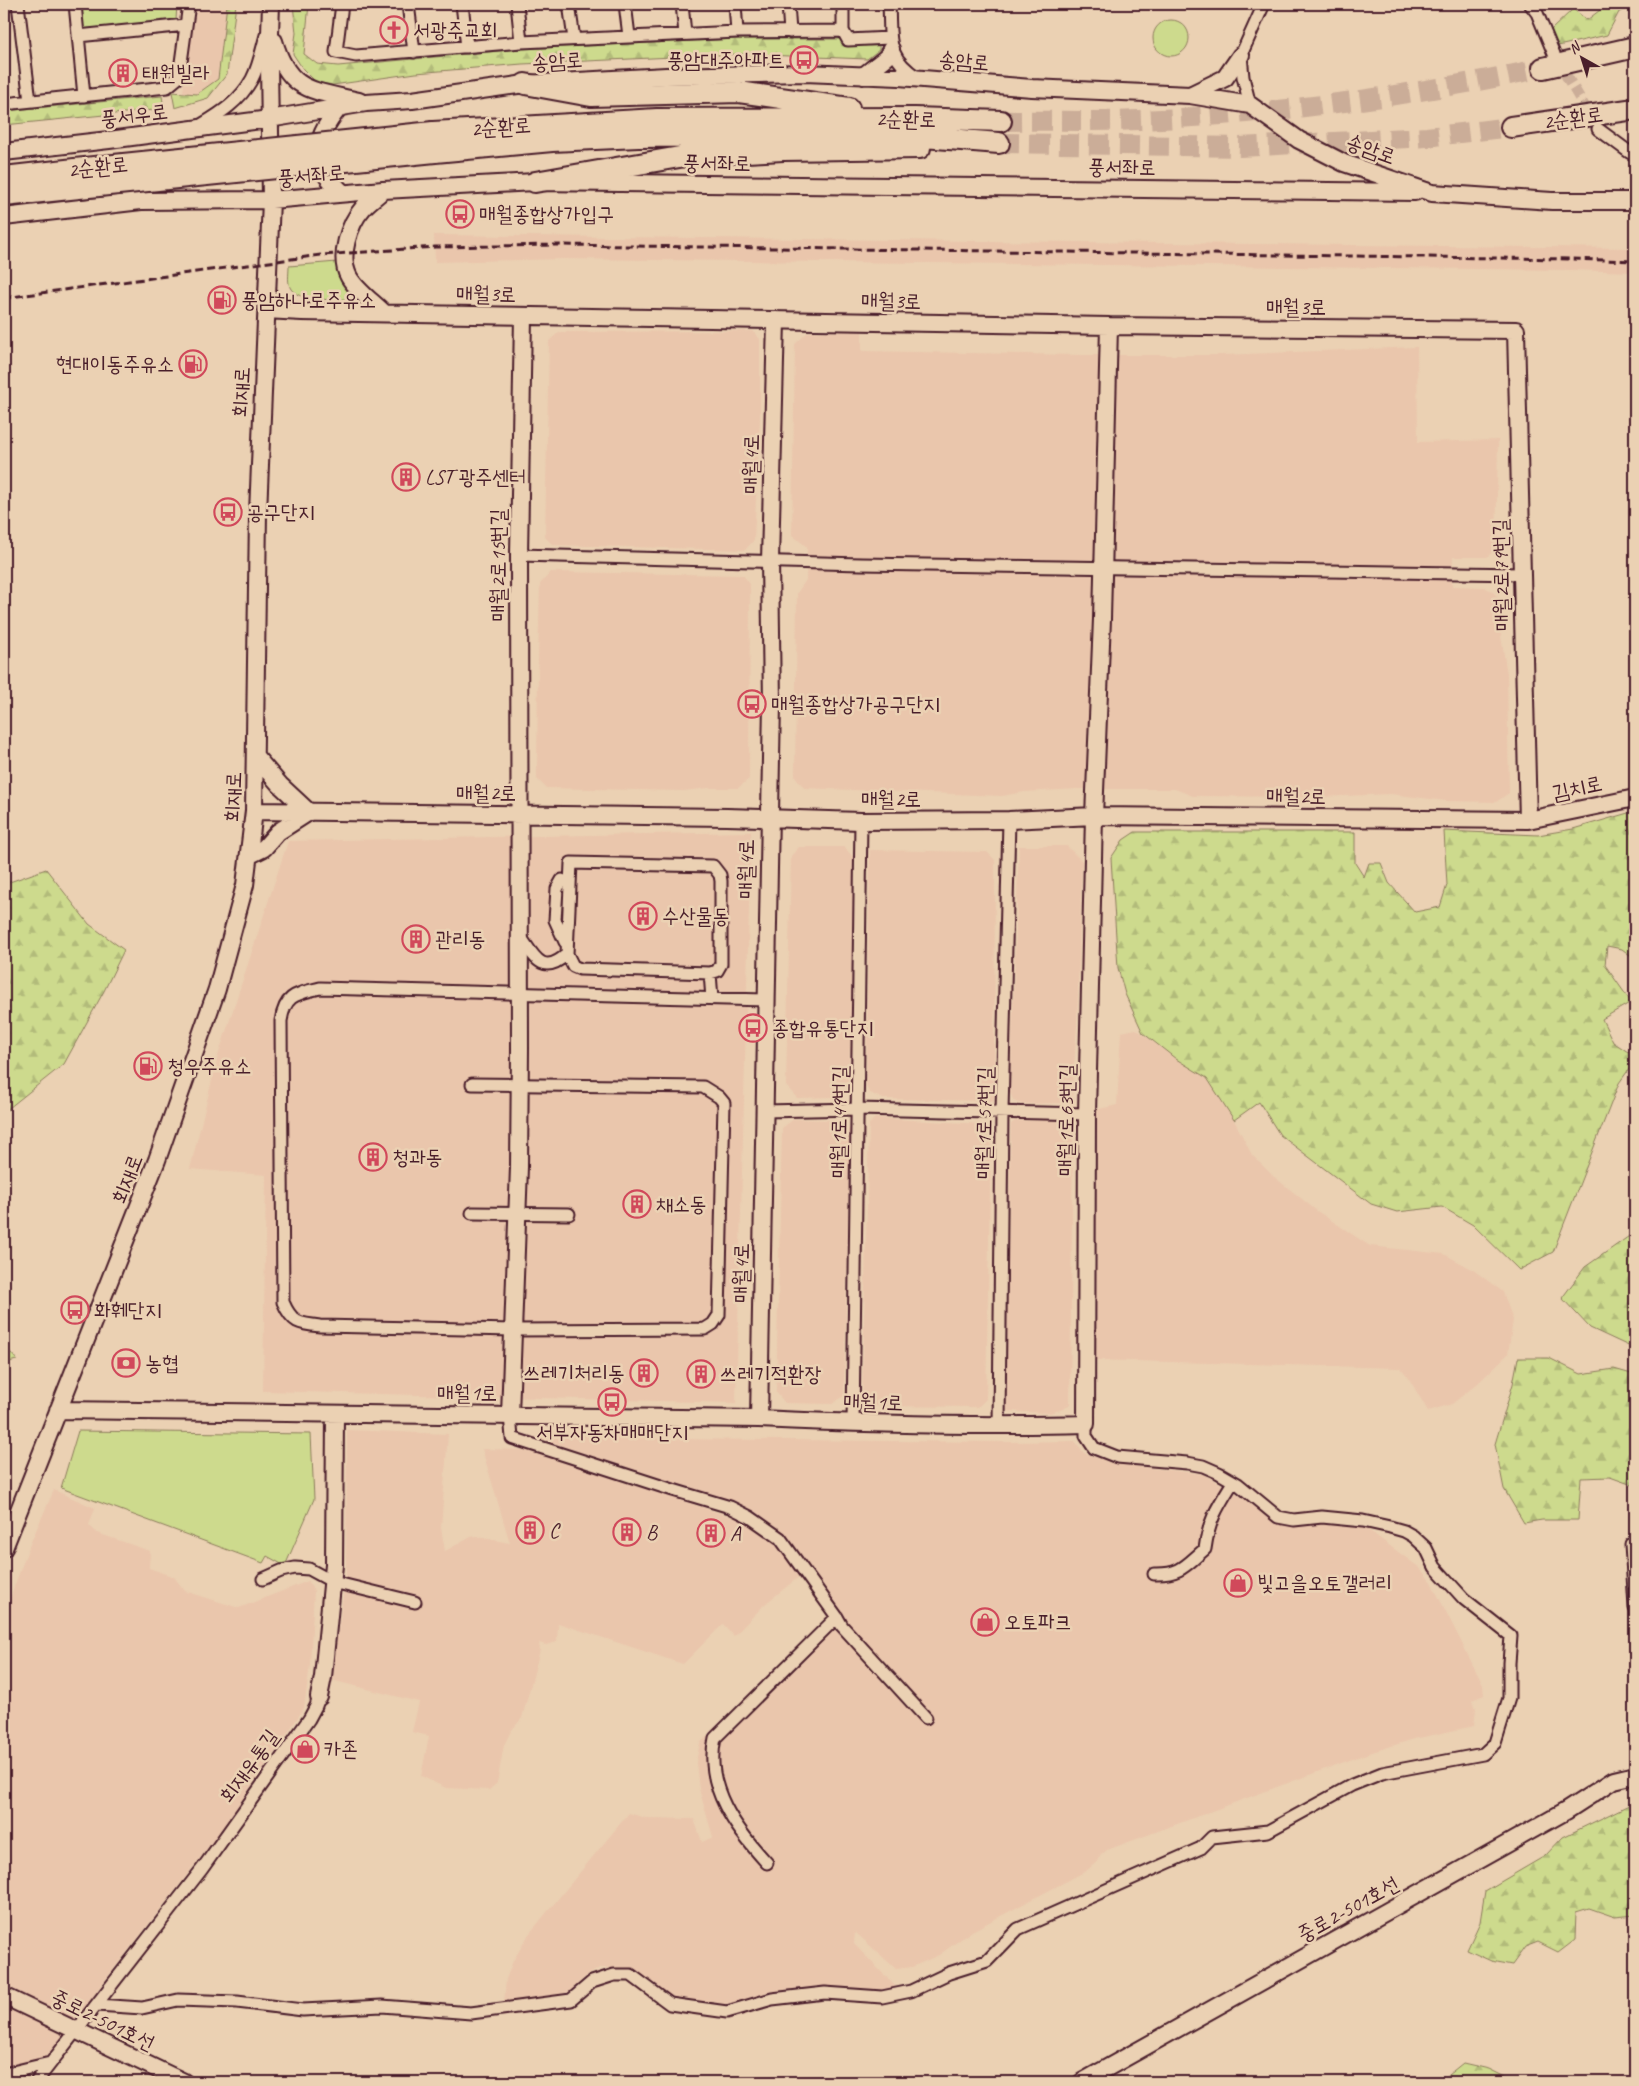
<svg xmlns="http://www.w3.org/2000/svg" width="1639" height="2086" font-family="Caveat,'Poor Story',sans-serif">
	<style>
		.built { fill: #eac6ac }
		.green { fill: #cdda8d; stroke: #8c7c5c }
		.forest { fill: url(#forest-firs); stroke: #8c7c5c }
		.lines { fill: none; stroke-linecap: round; stroke-linejoin: round }
		.street-tunnel { stroke: #cbad98; stroke-width: 11; stroke-dasharray: 11 5.5; stroke-linecap: butt }
		.highway-tunnel { stroke: #cbad98; stroke-width: 20; stroke-dasharray: 20 10; stroke-linecap: butt }
		.street-casing { stroke: #4a1f2b; stroke-width: 15 }
		.secondary-casing { stroke: #4a1f2b; stroke-width: 20 }
		.highway-casing { stroke: #4a1f2b; stroke-width: 24 }
		.street { stroke: #ebd1b3; stroke-width: 11 }
		.secondary { stroke: #ebd1b3; stroke-width: 16 }
		.highway { stroke: #ebd1b3; stroke-width: 20 }
		.rail { stroke: #4a1f2b; stroke-width: 3; stroke-dasharray: 8 4; stroke-linecap: butt }
		.highway-bridge-casing { stroke: #4a1f2b; stroke-width: 24; stroke-linecap: butt }
		.highway-bridge { stroke: #ebd1b3; stroke-width: 20 }
		.labels { text-anchor: middle; dominant-baseline: central; stroke-width: 5; stroke-linejoin: round; paint-order: stroke }
		.poi-label { font-size: 21px; fill: #4a1f2b; stroke: #ebd1b3; text-anchor: start }
		.street-label { font-size: 21px; fill: #4a1f2b; stroke: #ebd1b3 }
	</style>
	<defs>
		<pattern id="forest-firs" width="22" height="20" patternUnits="userSpaceOnUse" patternTransform="scale(1.25)"><rect width="22" height="20" fill="#cdda8d"/><path d="M5 1l3.5 6h-7zM16 11l3.5 6h-7z" fill="#b2bb7a"/></pattern>
	</defs>
	<rect width="100%" height="100%" fill="#ebd1b3"/>
	<filter id="ink" filterUnits="userSpaceOnUse"><feTurbulence type="fractalNoise" baseFrequency=".02" numOctaves="2"/><feDisplacementMap in="SourceGraphic" scale="10" xChannelSelector="R" yChannelSelector="G"/><feConvolveMatrix kernelMatrix="1 2 1 2 8 2 1 2 1" color-interpolation-filters="sRGB"/></filter>
	<g filter="url(#ink)">
		<path class="built" d="M 195,4 L 227,4 L 218,79 L 197,94 L 183,92 Z
			M 434,235 L 1635,248 L 1635,272 L 1569,270 L 561,259 L 435,262 Z
			M 753,331 L 760,339 L 760,419 L 754,540 L 745,550 L 553,545 L 545,537 L 549,341 L 559,332 Z
			M 862,331 L 862,351 L 1082,355 L 1222,355 L 1417,347 L 1418,442 L 1498,440 L 1496,549 L 1487,557 L 1453,557 L 1452,586 L 1484,587 L 1492,591 L 1502,602 L 1500,630 L 1507,674 L 1509,793 L 1496,802 L 1446,801 L 1391,794 L 1319,797 L 1193,796 L 1175,789 L 1077,789 L 1024,792 L 1002,796 L 804,788 L 795,776 L 797,593 L 806,580 L 807,547 L 792,535 L 795,344 L 808,332 Z
			M 551,572 L 743,575 L 750,584 L 749,779 L 738,788 L 709,788 L 684,791 L 546,788 L 537,779 L 538,662 L 540,584 Z
			M 751,832 L 736,1403 L 263,1391 L 266,1175 L 190,1169 L 218,1056 L 288,841 Z
			M 1019,846 L 1067,846 L 1082,861 L 1077,1024 L 1072,1097 L 1067,1103 L 1022,1104 L 1014,1101 L 1010,1093 Z
			M 799,847 L 844,847 L 855,859 L 851,1027 L 848,1082 L 834,1097 L 797,1098 L 786,1086 L 791,856 Z
			M 870,850 L 987,852 L 995,860 L 994,1101 L 883,1099 L 870,1093 L 866,1087 Z
			M 1136,1029 L 1176,1059 L 1207,1078 L 1234,1120 L 1252,1155 L 1273,1176 L 1317,1211 L 1370,1246 L 1444,1254 L 1472,1269 L 1503,1292 L 1513,1320 L 1508,1354 L 1477,1384 L 1452,1404 L 1428,1411 L 1408,1377 L 1401,1368 L 1093,1360 L 1095,1110 L 1117,1105 L 1121,1032 Z
			M 875,1118 L 983,1124 L 991,1134 L 986,1399 L 978,1407 L 866,1406 L 862,1403 L 869,1124 Z
			M 794,1119 L 838,1120 L 850,1131 L 844,1396 L 832,1404 L 785,1403 L 776,1392 L 782,1128 Z
			M 1068,1120 L 1073,1130 L 1070,1404 L 1064,1409 L 1049,1413 L 1007,1411 L 1005,1403 L 1011,1124 L 1015,1121 Z
			M 347,1430 L 448,1434 L 441,1528 L 445,1551 L 473,1536 L 510,1543 L 482,1449 L 526,1450 L 738,1519 L 763,1531 L 778,1545 L 800,1576 L 765,1604 L 734,1636 L 723,1624 L 683,1664 L 558,1623 L 557,1642 L 546,1645 L 539,1643 L 540,1650 L 522,1718 L 511,1731 L 504,1745 L 497,1783 L 489,1790 L 446,1788 L 421,1776 L 429,1736 L 412,1732 L 419,1702 L 331,1680 L 346,1575 Z
			M 543,1431 L 665,1439 L 1002,1442 L 1075,1441 L 1084,1453 L 1115,1464 L 1203,1474 L 1236,1493 L 1277,1524 L 1312,1523 L 1367,1529 L 1420,1568 L 1431,1582 L 1483,1685 L 1484,1695 L 1472,1700 L 1476,1708 L 1474,1726 L 1414,1739 L 1366,1754 L 1107,1850 L 1100,1856 L 1099,1860 L 1086,1871 L 972,1931 L 939,1955 L 912,1967 L 896,1969 L 855,1932 L 854,1944 L 899,1990 L 883,1993 L 769,1994 L 722,2006 L 673,2000 L 637,1972 L 621,1968 L 599,1968 L 585,1977 L 564,1997 L 504,2003 L 506,1979 L 513,1961 L 529,1934 L 629,1813 L 645,1818 L 694,1819 L 702,1842 L 713,1837 L 699,1789 L 696,1762 L 700,1743 L 711,1733 L 718,1740 L 844,1616 L 785,1534 L 753,1511 L 733,1501 L 675,1484 L 571,1449 L 543,1439 Z
			M 54,1490 L 95,1508 L 89,1525 L 97,1533 L 150,1551 L 149,1568 L 174,1577 L 185,1591 L 239,1608 L 308,1581 L 314,1591 L 310,1665 L 304,1708 L 279,1746 L 218,1835 L 98,1989 L 69,2032 L 51,2053 L 38,2061 L 4,2069 L 4,1614 L 30,1544 Z"/>
		<path class="green" d="M 79,4 L 177,4 L 176,20 L 81,29 Z
			M1153 38a18 18 0 1 1 36 0a18 18 0 1 1-36 0Z
			M 349,261 L 359,298 C 344,299 301,304 291,289 C 287,283 289,274 289,266 Z
			M 78,1431 L 311,1434 L 314,1499 L 285,1566 L 267,1556 L 263,1563 L 61,1488 Z"/>
		<path class="forest" d="M 227,4 L 236,4 L 227,74 L 208,98 L 175,108 L 172,92 L 197,94 L 218,79 Z
			M 293,4 L 309,4 L 304,54 L 317,64 L 338,66 L 521,49 L 738,39 L 841,39 L 879,43 L 879,50 L 867,59 L 738,54 L 522,64 L 416,73 L 333,85 L 316,82 L 303,69 L 293,54 L 296,33 Z
			M 1608,4 L 1635,5 L 1619,12 L 1607,35 L 1558,46 L 1550,31 L 1573,9 L 1587,20 Z
			M 162,96 L 164,109 L 4,125 L 4,111 Z
			M 1635,811 L 1635,959 L 1622,949 L 1607,946 L 1605,965 L 1631,1002 L 1602,1019 L 1613,1042 L 1628,1052 L 1635,1045 L 1635,1061 L 1619,1083 L 1553,1252 L 1519,1270 L 1473,1225 L 1442,1207 L 1397,1212 L 1371,1204 L 1280,1135 L 1259,1102 L 1234,1120 L 1207,1078 L 1176,1059 L 1143,1033 L 1125,994 L 1118,968 L 1111,858 L 1123,840 L 1135,832 L 1355,832 L 1355,863 L 1364,877 L 1369,863 L 1381,863 L 1389,883 L 1415,912 L 1440,907 L 1447,885 L 1444,831 L 1538,835 L 1573,829 Z
			M 46,869 L 89,924 L 124,950 L 104,991 L 64,1064 L 4,1112 L 4,884 Z
			M 1635,1232 L 1635,1349 L 1590,1328 L 1562,1298 L 1585,1267 Z
			M 4,1345 L 17,1360 L 4,1363 Z
			M 1518,1358 L 1549,1358 L 1581,1374 L 1614,1369 L 1635,1375 L 1635,1486 L 1610,1477 L 1581,1478 L 1578,1520 L 1542,1520 L 1524,1523 L 1504,1489 L 1495,1444 L 1513,1384 Z
			M 1635,1802 L 1635,1915 L 1615,1917 L 1589,1908 L 1576,1912 L 1575,1939 L 1558,1952 L 1538,1942 L 1525,1947 L 1512,1965 L 1491,1961 L 1467,1950 L 1480,1922 L 1485,1891 L 1545,1856 L 1563,1837 Z
			M 1463,2063 L 1489,2069 L 1515,2082 L 1447,2082 L 1448,2075 Z"/>
		<g class="lines">
			<path class="street-tunnel" d="M 1557,60 L 1592,119"/>
			<path class="highway-tunnel" d="M 1001,121 C 1048,120 1095,122 1141,120 C 1277,114 1411,96 1543,68
				M 999,143 L 1240,147 L 1427,137 L 1511,127"/>
			<g class="street-casing">
				<path id="street" d="M 18,4 L 30,101
					M 75,4 L 84,96
					M 342,4 L 336,52 L 356,56 L 521,42 L 737,32 L 843,31
					M 408,4 L 414,52
					M 462,4 L 467,47
					M 517,4 L 521,42
					M 569,4 L 574,39
					M 625,4 L 629,36
					M 682,4 L 685,34
					M 735,4 L 737,32
					M 788,4 L 790,32
					M 889,4 C 891,40 885,56 918,78
					M 1530,4 L 1537,13 L 1554,54
					M 843,31 L 848,40 L 890,38
					M 843,31 L 843,4
					M 78,36 L 186,25
					M 4,104 L 167,87 L 179,77 L 189,4
					M 1250,105 L 1243,77 L 1241,55 L 1264,4
					M 201,125 C 221,113 240,101 252,79 C 259,66 262,49 266,35
					M 1598,129 L 1629,152 L 1635,155
					M 519,555 L 861,564 L 1522,574
					M 571,863 L 713,866 L 720,875 L 721,881 L 721,964 L 717,971 L 710,973 L 580,969 L 573,966 L 567,954 Z
					M 562,880 L 557,889 L 555,920 L 565,942
					M 520,936 C 534,956 542,977 567,954
					M 710,973 L 712,999
					M 472,1084 L 703,1087 L 719,1097 L 724,1103 L 719,1315 L 713,1324 L 705,1329 L 514,1330 L 320,1326 C 299,1324 292,1323 283,1302 L 281,1021 C 285,994 297,994 320,988 L 765,1000
					M 765,1111 L 857,1109 L 1087,1114
					M 472,1213 L 569,1214
					M 510,1415 L 512,1438 L 673,1490 L 730,1507 L 750,1517 L 780,1538 L 837,1617 L 842,1626 L 926,1718
					M 853,1424 L 861,821
					M 999,1426 L 1002,1112 L 1009,820
					M 1631,1544 L 1635,1607
					M 1154,1574 C 1181,1575 1186,1565 1205,1549 C 1209,1519 1218,1506 1233,1482
					M 263,1579 L 281,1571 L 295,1568 L 309,1569 L 333,1582 L 415,1602
					M 767,1863 C 736,1829 704,1787 715,1738 L 837,1617
					M 97,2005 L 142,2008 L 178,2000 L 237,2002 L 303,2010 L 382,2006 L 471,2013 L 571,2000 L 592,1982 L 614,1975 L 631,1975 L 670,2004 L 727,2012 L 772,1999 L 825,1993 L 882,1997 L 911,1991 L 949,1973 L 987,1961 L 1018,1929 L 1201,1848 L 1212,1837 L 1268,1831 L 1352,1785 L 1382,1773 L 1483,1754 L 1495,1743 L 1509,1698 L 1509,1663 L 1511,1636 L 1464,1599 L 1435,1567 L 1426,1548 L 1413,1536 L 1404,1531 L 1390,1527 L 1363,1521 L 1322,1517 L 1294,1520 L 1278,1517 L 1238,1484 L 1219,1473 L 1203,1466 L 1187,1463 L 1117,1457 L 1094,1448 L 1086,1436 L 1086,1424
					M 4,2074 L 50,2063
					M 36,2082 L 202,1869 L 309,1719 L 316,1706 L 319,1697"/>
			</g>
			<g class="secondary-casing">
				<path id="secondary" d="M 274,41 C 289,93 313,90 359,101
					M 863,76 L 887,57 L 891,49
					M 1190,95 L 1225,78 L 1241,55
					M 339,108 C 325,125 309,150 324,172 C 329,180 337,187 343,193
					M 4,152 L 109,140 L 269,119 L 366,103 L 412,100 L 525,84 L 666,76 L 805,73 L 899,77 L 1032,88 L 1190,95 L 1250,105 L 1299,140 L 1344,163 L 1432,193 L 1552,201 L 1635,201
					M 383,190 C 377,196 369,201 363,208 C 349,224 338,257 349,277 C 357,291 373,302 384,313
					M 4,217 L 141,201 L 271,200 L 383,190 L 535,182 L 1415,192
					M 266,310 L 302,312 L 1109,326 L 1516,330 L 1528,820
					M 255,756 L 280,785 L 309,812
					M 254,811 L 727,817 L 861,821 L 1009,820 L 1094,816 L 1528,820 L 1635,798
					M 250,855 L 264,848 L 278,832 L 309,812
					M 58,1410 L 759,1419 C 868,1424 977,1427 1086,1424 L 1087,1114 L 1094,816 L 1102,619 L 1109,326
					M 510,1415 L 519,1167 L 520,1049 L 519,555 L 523,316
					M 759,1419 L 772,703 L 770,561 L 776,320
					M 4,1548 L 157,1160 L 217,989 L 245,885 L 254,811 L 258,513 L 271,200 L 269,64 L 271,4
					M 319,1697 L 323,1677 L 334,1565 L 335,1414
					M 4,1996 L 184,2082
					M 1082,2082 L 1566,1811 L 1614,1780 L 1635,1775"/>
			</g>
			<g class="highway-casing">
				<path id="highway" d="M 1543,68 L 1635,47
					M 525,84 L 591,96 L 739,92 L 849,108
					M 1511,127 L 1635,109
					M 433,132 L 657,119 L 915,118 L 1001,121
					M 435,152 L 552,141 L 638,137 L 886,134 L 999,143
					M 4,177 L 75,169
					M 535,182 L 691,155 L 783,150 L 920,148
					M 4,196 L 79,188"/>
			</g>
			<use href="#street" class="street"/>
			<use href="#secondary" class="secondary"/>
			<use href="#highway" class="highway"/>
			<path class="rail" d="M 4,298 L 321,255 L 435,247 L 558,245 L 1570,259 L 1635,261"/>
			<g class="highway-bridge-casing">
				<path id="highway-bridge" d="M 75,169 L 433,132
					M 79,188 L 435,152"/>
			</g>
			<use href="#highway-bridge" class="highway-bridge"/>
		</g>
	</g>
	<defs>
		<g id="church-ring" transform="scale(1.4375)"><circle r="9.5" fill="#ebd1b3" stroke="#d1495b" stroke-width="1.5"/><path d="M-1.2-6h2.4v3.5h3.3v2.4h-3.3V6h-2.4V-.1h-3.3v-2.4h3.3Z" fill="#d1495b"/></g>
		<g id="bus-ring" transform="scale(1.4375)"><circle r="9.5" fill="#ebd1b3" stroke="#d1495b" stroke-width="1.5"/><path d="M-5-6H5V4H4V6H2V4H-2V6H-4V4H-5ZM-3.5-4V0h7V-4ZM-3.5 1.2v1.5H-2V1.2ZM2 1.2v1.5H3.5V1.2Z" fill="#d1495b"/></g>
		<g id="building-ring" transform="scale(1.4375)"><circle r="9.5" fill="#ebd1b3" stroke="#d1495b" stroke-width="1.5"/><path d="M-4-6H4V6H1V3H-1V6H-4ZM-2.5-4.3h1.7v1.8h-1.7ZM.8-4.3h1.7v1.8H.8ZM-2.5-1h1.7V.8h-1.7ZM.8-1h1.7V.8H.8Z" fill="#d1495b"/></g>
		<g id="fuel-ring" transform="scale(1.4375)"><circle r="9.5" fill="#ebd1b3" stroke="#d1495b" stroke-width="1.5"/><path d="M-5.5-6h7V0h2V4h1.3V-2.5L3-4.5l.8-.8L6-3V5H2.5V1h-1V6h-7ZM-4.2-4.7v3.2H.2V-4.7Z" fill="#d1495b"/></g>
		<g id="bank-ring" transform="scale(1.4375)"><circle r="9.5" fill="#ebd1b3" stroke="#d1495b" stroke-width="1.5"/><path d="M-6-4H6V4H-6ZM0-2.3a2.3 2.3 0 1 0 0 4.6a2.3 2.3 0 1 0 0-4.6Z" fill="#d1495b"/></g>
		<g id="shop-ring" transform="scale(1.4375)"><circle r="9.5" fill="#ebd1b3" stroke="#d1495b" stroke-width="1.5"/><path d="M-5-2.5h2.3a2.7 3.5 0 0 1 5.4 0H5L5.5 6h-11ZM-1.5-2.5h3a1.5 2.3 0 0 0-3 0Z" fill="#d1495b"/></g>
	</defs>
	<g fill-rule="evenodd">
		<use href="#church-ring" x="394" y="30"/>
		<use href="#bus-ring" x="804" y="60"/>
		<use href="#building-ring" x="123" y="73"/>
		<use href="#bus-ring" x="460" y="214"/>
		<use href="#fuel-ring" x="222" y="300"/>
		<use href="#fuel-ring" x="193" y="364"/>
		<use href="#building-ring" x="406" y="477"/>
		<use href="#bus-ring" x="228" y="512"/>
		<use href="#bus-ring" x="752" y="704"/>
		<use href="#building-ring" x="643" y="916"/>
		<use href="#building-ring" x="416" y="939"/>
		<use href="#bus-ring" x="753" y="1028"/>
		<use href="#fuel-ring" x="148" y="1066"/>
		<use href="#building-ring" x="373" y="1157"/>
		<use href="#building-ring" x="637" y="1204"/>
		<use href="#bus-ring" x="75" y="1310"/>
		<use href="#bank-ring" x="126" y="1363"/>
		<use href="#building-ring" x="644" y="1373"/>
		<use href="#building-ring" x="701" y="1374"/>
		<use href="#bus-ring" x="612" y="1402"/>
		<use href="#building-ring" x="530" y="1530"/>
		<use href="#building-ring" x="627" y="1532"/>
		<use href="#building-ring" x="711" y="1533"/>
		<use href="#shop-ring" x="1238" y="1583"/>
		<use href="#shop-ring" x="985" y="1622"/>
		<use href="#shop-ring" x="305" y="1749"/>
	</g>
	<g class="labels">
		<g class="poi-label">
			<text x="413" y="30">서광주교회</text>
			<text x="785" y="60" text-anchor="end">풍암대주아파트</text>
			<text x="142" y="73">태원빌라</text>
			<text x="479" y="214">매월종합상가입구</text>
			<text x="241" y="300">풍암하나로주유소</text>
			<text x="174" y="364" text-anchor="end">현대이동주유소</text>
			<text x="425" y="477">LST 광주센터</text>
			<text x="247" y="512">공구단지</text>
			<text x="771" y="704">매월종합상가공구단지</text>
			<text x="662" y="916">수산물동</text>
			<text x="435" y="939">관리동</text>
			<text x="772" y="1028">종합유통단지</text>
			<text x="167" y="1066">청우주유소</text>
			<text x="392" y="1157">청과동</text>
			<text x="656" y="1204">채소동</text>
			<text x="94" y="1310">화훼단지</text>
			<text x="145" y="1363">농협</text>
			<text x="625" y="1373" text-anchor="end">쓰레기처리동</text>
			<text x="720" y="1374">쓰레기적환장</text>
			<text x="612" y="1432" text-anchor="middle">서부자동차매매단지</text>
			<text x="549" y="1530">C</text>
			<text x="646" y="1532">B</text>
			<text x="730" y="1533">A</text>
			<text x="1257" y="1583">빛고을오토갤러리</text>
			<text x="1004" y="1622">오토파크</text>
			<text x="324" y="1749">카존</text>
		</g>
		<g class="street-label">
			<text transform="translate(557 61) rotate(-4)">송암로</text>
			<text transform="translate(964 61) rotate(5)">송암로</text>
			<text transform="translate(134 115) rotate(-7)">풍서우로</text>
			<text transform="translate(1573 118) rotate(-8)">2순환로</text>
			<text transform="translate(906 119) rotate(1)">2순환로</text>
			<text transform="translate(501 127) rotate(-4)">2순환로</text>
			<text transform="translate(1371 149) rotate(20)">송암로</text>
			<text transform="translate(717 163) rotate(1)">풍서좌로</text>
			<text transform="translate(98 167) rotate(-6)">2순환로</text>
			<text transform="translate(1122 167) rotate(1)">풍서좌로</text>
			<text transform="translate(311 175) rotate(-5)">풍서좌로</text>
			<text transform="translate(486 294) rotate(1)">매월3로</text>
			<text transform="translate(891 301) rotate(1)">매월3로</text>
			<text x="1296" y="307">매월3로</text>
			<text transform="translate(241 392) rotate(-87)">회재로</text>
			<text transform="translate(751 464) rotate(-89)">매월4로</text>
			<text transform="translate(498 565) rotate(-90)">매월2로15번길</text>
			<text transform="translate(1501 575) rotate(-91)">매월2로79번길</text>
			<text transform="translate(1577 788) rotate(-12)">김치로</text>
			<text x="486" y="793">매월2로</text>
			<text transform="translate(1296 796) rotate(1)">매월2로</text>
			<text transform="translate(233 797) rotate(-88)">회재로</text>
			<text x="891" y="799">매월2로</text>
			<text transform="translate(746 869) rotate(-89)">매월4로</text>
			<text transform="translate(1066 1120) rotate(-89)">매월1로63번길</text>
			<text transform="translate(839 1122) rotate(-89)">매월1로49번길</text>
			<text transform="translate(984 1123) rotate(-89)">매월1로57번길</text>
			<text transform="translate(127 1179) rotate(-69)">회재로</text>
			<text transform="translate(741 1273) rotate(-89)">매월4로</text>
			<text x="467" y="1393">매월1로</text>
			<text transform="translate(873 1402) rotate(2)">매월1로</text>
			<text transform="translate(249 1766) rotate(-54)">회재유통길</text>
			<text transform="translate(1348 1909) rotate(-29)">중로2-501호선</text>
			<text transform="translate(103 2020) rotate(26)">중로2-501호선</text>
		</g>
	</g>
	<rect width="1639" height="2086" fill="none" stroke="#ebd1b3" stroke-width="20"/>
	<rect x="10" y="10" width="1619" height="2066" fill="none" stroke="#4a1f2b" stroke-width="2" filter="url(#ink)"/>
	<g transform="translate(1582 58) rotate(321)" stroke="#ebd1b3" stroke-width="4" paint-order="stroke">
	<path d="M0-4L9 19L0 12L-9 19Z" fill="#4a1f2b"/>
	<text y="-8" font-size="14" font-weight="bold" text-anchor="middle" fill="#4a1f2b">N</text>
	</g>
</svg>
